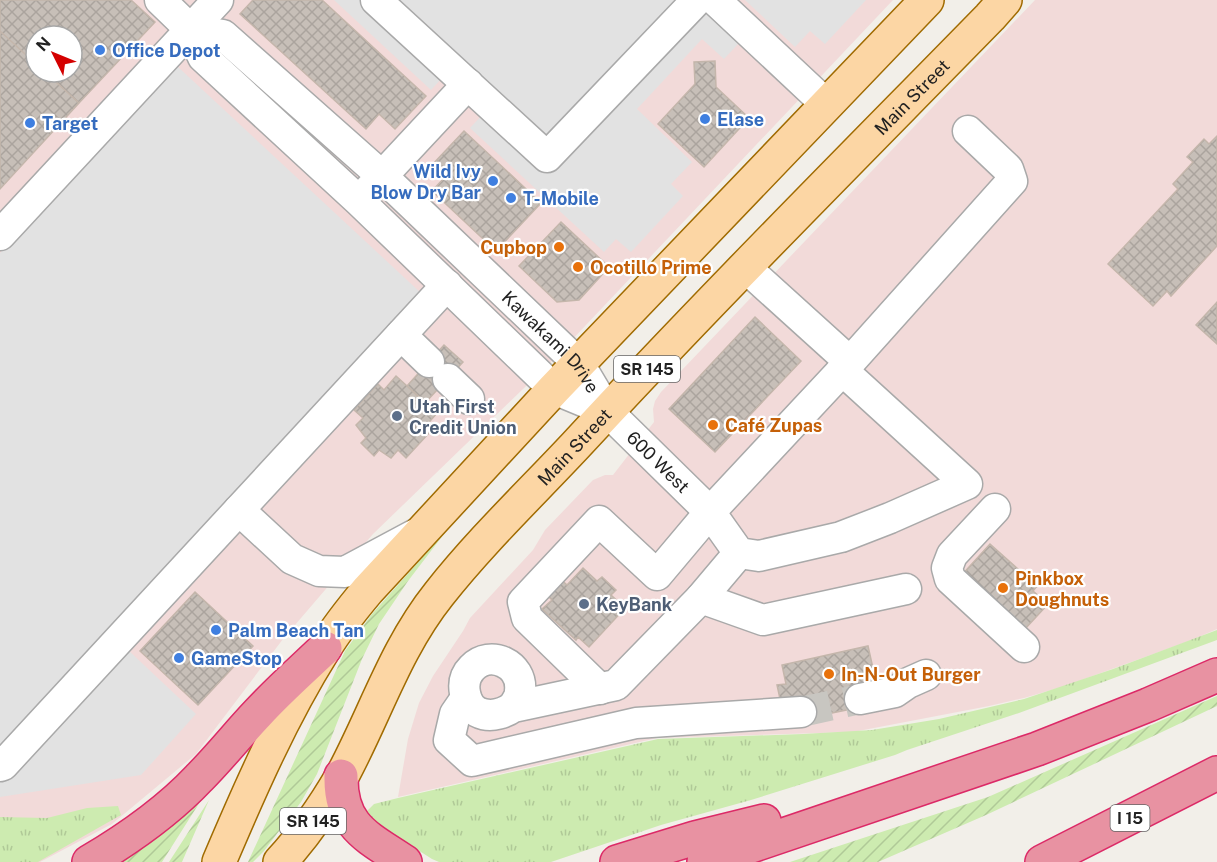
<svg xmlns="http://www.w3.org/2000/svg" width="1217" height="862" font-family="'Public Sans',sans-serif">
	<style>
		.commercial { fill: #f2dad9; fill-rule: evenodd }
		.grass { fill: url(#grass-tufts) }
		.garden { fill: url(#garden-furrows) }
		.parking { fill: #e2e2e2 }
		.building { fill: url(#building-cross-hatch); stroke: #c4b6ab; stroke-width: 1.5 }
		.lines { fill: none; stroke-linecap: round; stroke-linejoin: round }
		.minor-tunnel { stroke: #c8c6c1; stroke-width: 30; stroke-dasharray: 30 15; stroke-linecap: butt }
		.minor-casing { stroke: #a9a9a9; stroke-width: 33 }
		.major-casing { stroke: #a06b00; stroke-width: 36 }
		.highway-casing { stroke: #dc2a67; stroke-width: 36 }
		.minor { stroke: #fff; stroke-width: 30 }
		.major { stroke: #fcd6a4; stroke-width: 33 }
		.highway { stroke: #e892a2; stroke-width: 33 }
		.shop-dot { fill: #3f7fe0; stroke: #fff; stroke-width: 2 }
		.food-dot { fill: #e8710a; stroke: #fff; stroke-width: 2 }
		.service-dot { fill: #5c6f8a; stroke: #fff; stroke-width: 2 }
		.labels { text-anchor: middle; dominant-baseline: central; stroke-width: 4.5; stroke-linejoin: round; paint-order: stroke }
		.shield { fill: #fff; stroke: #646464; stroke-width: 1.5 }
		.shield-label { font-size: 16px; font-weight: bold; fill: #222 }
		.shop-label { font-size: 18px; font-weight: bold; fill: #366cbe; stroke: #fff; text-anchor: start }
		.street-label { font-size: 18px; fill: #222; stroke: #fff }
		.food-label { font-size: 18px; font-weight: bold; fill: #c56008; stroke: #fff; text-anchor: start }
		.service-label { font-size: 18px; font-weight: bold; fill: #4e5e75; stroke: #fff; text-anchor: start }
	</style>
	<defs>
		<pattern id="grass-tufts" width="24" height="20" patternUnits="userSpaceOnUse" patternTransform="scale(1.5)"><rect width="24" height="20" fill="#cdebb0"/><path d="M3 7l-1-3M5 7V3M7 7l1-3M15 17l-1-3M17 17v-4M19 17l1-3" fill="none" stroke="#b0c997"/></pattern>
		<pattern id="garden-furrows" width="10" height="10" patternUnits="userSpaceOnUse" patternTransform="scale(1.5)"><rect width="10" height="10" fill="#cdebb0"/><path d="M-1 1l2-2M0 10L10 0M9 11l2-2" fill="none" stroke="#b0c997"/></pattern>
		<pattern id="building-cross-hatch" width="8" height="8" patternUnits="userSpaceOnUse" patternTransform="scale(1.5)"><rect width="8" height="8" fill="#c7bfb8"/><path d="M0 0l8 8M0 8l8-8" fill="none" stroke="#aba49e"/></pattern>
	</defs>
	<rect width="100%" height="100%" fill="#f2efe9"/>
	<path class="commercial" d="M 0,0 L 893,0 L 552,361 L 373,534 L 283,639 L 196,754 L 112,824 L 40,862 L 0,862 ZM 36,36 L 72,36 L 72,72 L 36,72 Z
		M 1035,0 L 1217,0 L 1217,629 L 1192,640 L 1065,686 L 1024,698 L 989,706 L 853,732 L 657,738 L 398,797 L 408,739 L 419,703 L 433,676 L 463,631 L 470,618 L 533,550 L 545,530 L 593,480 L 605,475 L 613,475 L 654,422 L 653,409 L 655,401 L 661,392 Z"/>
	<path class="grass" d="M 1217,630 L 1217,640 L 1019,713 L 907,750 L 895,755 L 751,800 L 661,825 L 551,862 L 439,862 L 432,859 L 377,824 L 370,818 L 367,811 L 374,804 L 398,798 L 658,739 L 803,734 L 872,730 L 939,719 L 1024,699 L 1113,669 Z
		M 118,806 L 121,815 L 38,862 L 0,862 L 0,817 L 47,818 L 87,808 Z"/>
	<path class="garden" d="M 447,530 L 408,581 L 379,624 L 362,659 L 317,774 L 301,802 L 264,851 L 253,862 L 248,862 L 345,651 L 372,614 Z
		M 1217,696 L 1217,706 L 986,815 L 878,862 L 790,862 L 988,797 Z
		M 205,794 L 162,862 L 111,862 Z
		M 209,800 L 182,862 L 169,862 Z"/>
	<path class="parking" d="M 334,0 L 721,0 L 740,42 L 724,59 L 702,39 L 637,109 L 692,162 L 671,184 L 683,196 L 631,252 L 616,239 L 604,252 L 470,128 L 483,114 L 443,77 L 431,90 Z
		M 745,0 L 866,0 L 825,44 L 810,31 L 795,47 Z
		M 177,66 L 422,294 L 110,633 L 196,714 L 141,775 L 0,797 L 0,253 Z"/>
	<path class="building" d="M 0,0 L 131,0 L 155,22 L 79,103 L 45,72 L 72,72 L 72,36 L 36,36 L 36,64 L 0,31 Z
		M 253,0 L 322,0 L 426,96 L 395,129 L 379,114 L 366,129 L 240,14 Z
		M 0,31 L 36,64 L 36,72 L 45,72 L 79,103 L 0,189 Z
		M 715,61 L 716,87 L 749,118 L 704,167 L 658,124 L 695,84 L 694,62 Z
		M 464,131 L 541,203 L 496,251 L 432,191 L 445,177 L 432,165 Z
		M 1217,136 L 1217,246 L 1171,296 L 1167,291 L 1153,306 L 1108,264 L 1178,189 L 1173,184 L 1193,162 L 1187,157 L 1204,139 L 1209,144 Z
		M 561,222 L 609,267 L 579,300 L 557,302 L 519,266 Z
		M 1217,302 L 1217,344 L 1196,325 Z
		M 755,317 L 801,361 L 715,452 L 669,409 Z
		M 444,345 L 463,362 L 425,403 L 407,386 Z
		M 396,376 L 437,413 L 424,428 L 429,433 L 406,458 L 398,450 L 391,458 L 379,450 L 374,456 L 361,443 L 366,438 L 356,425 L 363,418 L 354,410 L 378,384 L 384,390 Z
		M 990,544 L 1037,586 L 1033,591 L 1048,604 L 1025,629 L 960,577 Z
		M 583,568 L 597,581 L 602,577 L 616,590 L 611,595 L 625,608 L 589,647 L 578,637 L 576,640 L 542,609 L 552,600 L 538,586 L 552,571 L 567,585 Z
		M 195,592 L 253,646 L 198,705 L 140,651 Z
		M 868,646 L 877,686 L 861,707 L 803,719 L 782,708 L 777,685 L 786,684 L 782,665 Z"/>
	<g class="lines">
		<path class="minor-tunnel" d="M 801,712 L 860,699"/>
		<g class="minor-casing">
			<g id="minor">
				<path d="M 160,0 L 191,30 L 203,57 L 359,201 L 554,389 L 607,411"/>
				<path d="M 376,0 L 547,157 L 697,0"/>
				<path d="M 715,0 L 826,104"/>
				<path id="s1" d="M 191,30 L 223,35 L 382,176 L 579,364 L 607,411 L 710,512 L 739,553 L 759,556 L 841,537 L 890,518 L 967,484 L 842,370"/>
				<path d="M 369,190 L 468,84"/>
				<path d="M 0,235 L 218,0"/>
				<path d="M 745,267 L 850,362 L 1012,181 L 1008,169 L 968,131"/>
				<path d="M 401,335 L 429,362"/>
				<path d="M 448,379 L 469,399"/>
				<path d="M 995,509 L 952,555 L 947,568 L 950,579 L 1024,647"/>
				<path d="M 239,510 L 292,559 L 319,571 L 345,572 L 416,534"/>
				<path d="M 739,553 L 701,598 L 763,620 L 906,589"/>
				<path d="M 600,689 L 527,618 L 523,602 L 599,521 L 657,575 L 710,512 L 850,362"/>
				<path d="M 466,698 L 455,714 L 449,740 L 472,761 L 636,723 L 801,712"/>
				<path d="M 860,699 L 895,692 L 908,683 L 926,675"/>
				<path d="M 513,707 C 516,702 520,697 520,691 C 523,664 490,649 472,668 C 465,675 463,683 465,693 C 469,718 495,720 513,707 L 616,685 L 701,598"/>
				<path d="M 0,766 L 3,765 L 447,285"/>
			</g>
		</g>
		<g class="major-casing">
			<g id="major">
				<path d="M 219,862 C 250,789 282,716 324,649 C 337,628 352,609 368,590 L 554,389 L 927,0"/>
				<path id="s2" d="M 280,862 C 304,836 324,807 342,776 C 375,715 395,649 439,594 C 480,542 529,495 575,446 C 710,300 851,159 990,17 L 1005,0"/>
			</g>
		</g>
		<g class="highway-casing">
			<path id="highway" d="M 341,776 C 340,827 368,837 405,862
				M 89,862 C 128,839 168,811 199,778 C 220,757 238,734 258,713 C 279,690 302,670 325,648
				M 617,862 L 695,838 L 764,821
				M 704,862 L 1037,749 L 1148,705 L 1217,675
				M 1042,862 L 1217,773"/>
		</g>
		<use href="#minor" class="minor"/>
		<use href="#major" class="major"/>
		<use href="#highway" class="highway"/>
	</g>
	<g class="shop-dot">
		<circle cx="100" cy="50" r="6"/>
		<circle cx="705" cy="119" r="6"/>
		<circle cx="30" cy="123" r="6"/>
		<circle cx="493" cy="181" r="6"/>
		<circle cx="511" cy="198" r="6"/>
		<circle cx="216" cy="630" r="6"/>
		<circle cx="179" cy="658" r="6"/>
	</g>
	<g class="food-dot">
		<circle cx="559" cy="247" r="6"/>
		<circle cx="578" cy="267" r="6"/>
		<circle cx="713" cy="425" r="6"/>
		<circle cx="1003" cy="588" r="6"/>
		<circle cx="829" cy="674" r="6"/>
	</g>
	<g class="service-dot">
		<circle cx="397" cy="416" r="6"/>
		<circle cx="584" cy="604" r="6"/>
	</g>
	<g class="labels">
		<g class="shield">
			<rect x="614" y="356" width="66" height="26" rx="4.5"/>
			<rect x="1110.5" y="805" width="39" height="26" rx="4.5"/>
			<rect x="280" y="808" width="66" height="26" rx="4.5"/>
		</g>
		<g class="shield-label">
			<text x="647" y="369">SR 145</text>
			<text x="1130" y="818">I 15</text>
			<text x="313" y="821">SR 145</text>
		</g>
		<g class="shop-label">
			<text x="112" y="50">Office Depot</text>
			<text x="717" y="119">Elase</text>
			<text x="42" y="123">Target</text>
			<text x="481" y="171" text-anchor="end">Wild Ivy<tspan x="481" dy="21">Blow Dry Bar</tspan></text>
			<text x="523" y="198">T-Mobile</text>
			<text x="228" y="630">Palm Beach Tan</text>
			<text x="191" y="658">GameStop</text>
		</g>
		<g class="street-label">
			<text stroke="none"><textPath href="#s2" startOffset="999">Main Street</textPath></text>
			<text stroke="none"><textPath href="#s1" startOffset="482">Kawakami Drive</textPath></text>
			<text stroke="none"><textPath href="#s2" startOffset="513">Main Street</textPath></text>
			<text stroke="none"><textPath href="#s1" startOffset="644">600 West</textPath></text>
		</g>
		<g class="food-label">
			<text x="547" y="247" text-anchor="end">Cupbop</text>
			<text x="590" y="267">Ocotillo Prime</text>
			<text x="725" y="425">Café Zupas</text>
			<text x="1015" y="578">Pinkbox<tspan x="1015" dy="21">Doughnuts</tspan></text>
			<text x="841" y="674">In-N-Out Burger</text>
		</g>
		<g class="service-label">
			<text x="409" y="406">Utah First<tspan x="409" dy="21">Credit Union</tspan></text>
			<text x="596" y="604">KeyBank</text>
		</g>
	</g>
	<g transform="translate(54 54) rotate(313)"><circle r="28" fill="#ffffff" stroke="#a7a7a7" stroke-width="1.5"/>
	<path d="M0-4.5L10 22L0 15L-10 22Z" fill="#d40000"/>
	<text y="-9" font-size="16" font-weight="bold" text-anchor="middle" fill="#222222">N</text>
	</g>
</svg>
